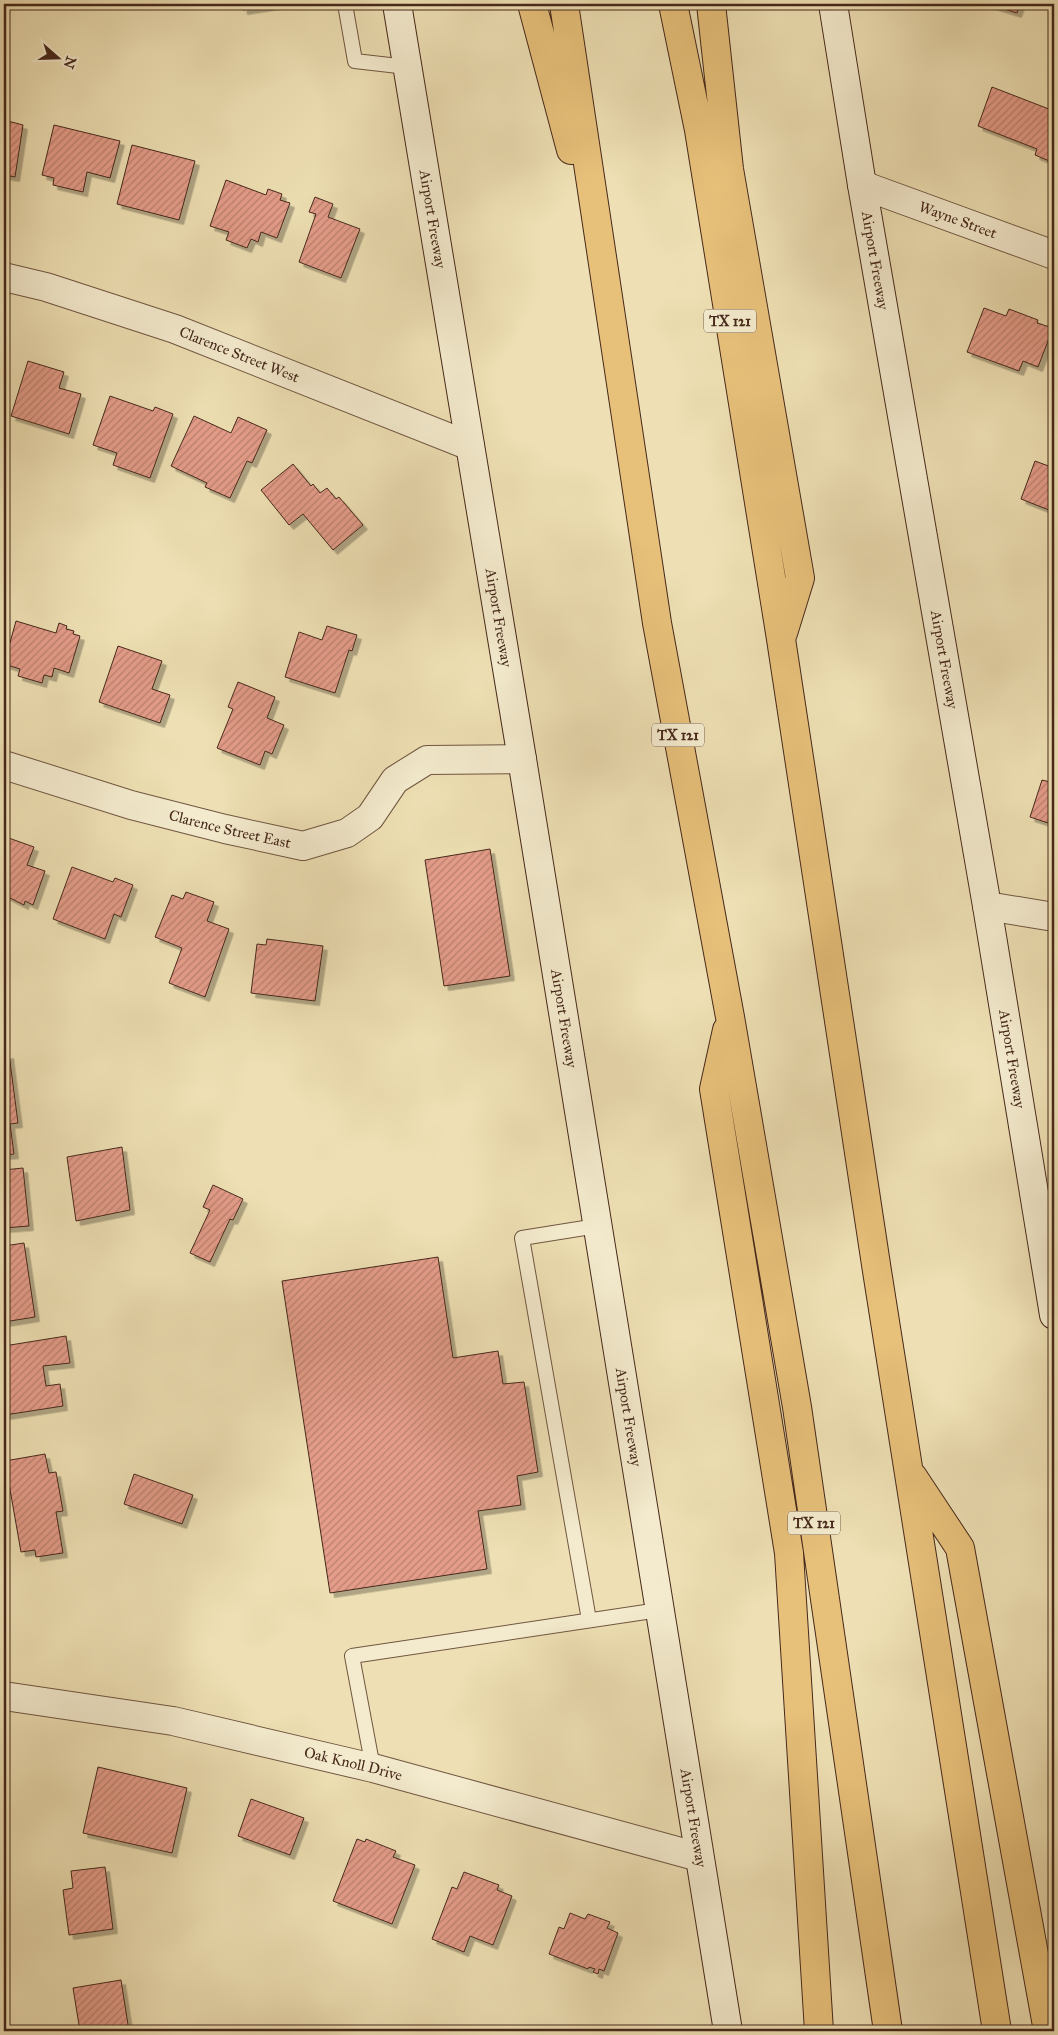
<svg xmlns="http://www.w3.org/2000/svg" width="1058" height="2035" font-family="'IM FELL Great Primer',serif">
	<style>
		.building { fill: url(#building-hatch); stroke: #46281b; filter: url(#shadow) }
		.lines { fill: none; stroke-linecap: round; stroke-linejoin: round }
		.lane-casing { stroke: #705641; stroke-width: 16 }
		.street-casing { stroke: #705641; stroke-width: 30 }
		.secondary-casing { stroke: #46281b; stroke-width: 30 }
		.highway-casing { stroke: #46281b; stroke-width: 30 }
		.lane { stroke: #f4ebce; stroke-width: 14 }
		.street { stroke: #f4ebce; stroke-width: 28 }
		.secondary { stroke: #f4ebce; stroke-width: 28 }
		.highway { stroke: #e7c07a; stroke-width: 28 }
		.labels { text-anchor: middle; dominant-baseline: central; stroke-width: 5; stroke-linejoin: round; paint-order: stroke }
		.shield { fill: #f4ebce; stroke: #7a6251; stroke-width: 1 }
		.shield-label { font-size: 14px; font-weight: bold; fill: #46281b }
		.street-label { font-size: 15px; fill: #46281b; stroke: #f4ebce }
	</style>
	<defs>
		<pattern id="building-hatch" width="6" height="6" patternUnits="userSpaceOnUse" patternTransform="scale(1.25)"><rect width="6" height="6" fill="#e59d8a"/><path d="M-1 1l2-2M0 6l6-6M5 7l2-2" fill="none" stroke="#bb8070"/></pattern>
		<filter id="shadow"><feDropShadow dx="4.5" dy="4.5" stdDeviation="0" flood-color="#0004"/></filter>
	</defs>
	<rect width="100%" height="100%" fill="#eee0b4"/>
	<filter id="stains"><feTurbulence type="fractalNoise" baseFrequency=".004" numOctaves="4"/><feColorMatrix values="0 0 0 0 .2 0 0 0 0 .09 0 0 0 0 .02 0 0 0 .5 -.17"/></filter>
	<radialGradient id="worn" r=".72"><stop offset=".6" stop-color="#630" stop-opacity="0"/><stop offset="1" stop-color="#630" stop-opacity=".3"/></radialGradient>
	<path class="building" d="M 242,4 L 281,4 L 243,10 Z
		M 988,4 L 1020,4 L 1017,13 Z
		M 992,87 L 1054,111 L 1054,163 L 1035,155 L 1037,149 L 978,126 Z
		M 4,120 L 23,125 L 15,177 L 4,175 Z
		M 54,125 L 120,141 L 110,178 L 87,172 L 83,192 L 53,185 L 54,178 L 42,175 Z
		M 132,145 L 195,161 L 179,220 L 117,204 Z
		M 226,180 L 266,195 L 268,189 L 282,194 L 280,200 L 290,203 L 277,238 L 261,232 L 258,242 L 251,239 L 247,248 L 226,240 L 229,232 L 210,226 Z
		M 315,197 L 333,204 L 328,217 L 360,229 L 341,278 L 299,262 L 316,214 L 309,212 Z
		M 984,308 L 1006,316 L 1009,309 L 1038,320 L 1037,323 L 1053,328 L 1038,367 L 1023,361 L 1019,371 L 967,352 Z
		M 28,361 L 64,372 L 59,388 L 81,394 L 69,434 L 11,416 Z
		M 110,396 L 153,411 L 155,407 L 173,414 L 150,478 L 113,465 L 117,453 L 93,445 Z
		M 194,416 L 231,433 L 238,417 L 267,430 L 252,463 L 247,461 L 230,498 L 205,487 L 207,483 L 171,466 Z
		M 1035,461 L 1054,468 L 1054,512 L 1021,499 Z
		M 293,464 L 311,486 L 313,484 L 320,493 L 327,488 L 336,499 L 339,497 L 363,525 L 333,550 L 303,514 L 289,525 L 261,490 Z
		M 16,621 L 56,633 L 59,623 L 67,626 L 66,629 L 74,631 L 73,634 L 80,636 L 69,673 L 54,668 L 52,677 L 44,675 L 42,683 L 18,676 L 20,669 L 4,664 Z
		M 327,626 L 357,635 L 352,651 L 349,650 L 335,693 L 285,677 L 299,632 L 322,640 Z
		M 118,646 L 162,661 L 152,689 L 170,695 L 160,723 L 99,702 Z
		M 238,682 L 275,697 L 267,718 L 284,725 L 272,754 L 265,751 L 260,765 L 217,748 L 233,709 L 228,707 Z
		M 1042,780 L 1054,783 L 1054,825 L 1030,817 Z
		M 6,837 L 34,847 L 27,865 L 45,871 L 33,905 L 25,901 L 24,905 L 4,895 L 4,843 Z
		M 490,849 L 510,976 L 444,986 L 425,860 Z
		M 72,867 L 113,882 L 115,878 L 133,885 L 121,917 L 114,914 L 105,939 L 53,919 Z
		M 186,892 L 214,902 L 207,921 L 229,929 L 205,997 L 169,983 L 182,948 L 155,937 L 172,895 L 183,899 Z
		M 267,939 L 323,946 L 315,1001 L 251,993 L 257,944 L 266,945 Z
		M 9,1054 L 18,1123 L 10,1124 L 14,1154 L 4,1155 L 4,1055 Z
		M 122,1147 L 130,1210 L 76,1221 L 67,1157 Z
		M 23,1168 L 29,1226 L 4,1228 L 4,1170 Z
		M 213,1185 L 243,1199 L 233,1220 L 230,1219 L 210,1262 L 190,1253 L 210,1210 L 203,1207 Z
		M 24,1243 L 35,1317 L 4,1322 L 4,1246 Z
		M 438,1257 L 453,1358 L 498,1351 L 503,1384 L 524,1382 L 538,1472 L 517,1476 L 521,1505 L 478,1511 L 487,1569 L 330,1593 L 282,1281 Z
		M 66,1336 L 70,1363 L 43,1366 L 46,1386 L 60,1384 L 63,1406 L 5,1415 L 4,1346 Z
		M 45,1454 L 49,1473 L 56,1472 L 63,1511 L 56,1512 L 63,1553 L 36,1557 L 35,1550 L 21,1552 L 5,1461 Z
		M 134,1474 L 193,1495 L 182,1524 L 124,1504 Z
		M 98,1767 L 187,1788 L 172,1853 L 83,1833 Z
		M 251,1799 L 304,1818 L 290,1855 L 238,1836 Z
		M 357,1839 L 365,1842 L 366,1839 L 396,1851 L 393,1857 L 415,1865 L 392,1924 L 333,1901 Z
		M 105,1867 L 113,1929 L 69,1935 L 63,1890 L 73,1888 L 71,1871 Z
		M 464,1872 L 499,1885 L 497,1890 L 512,1896 L 493,1945 L 470,1936 L 464,1952 L 432,1939 L 452,1887 L 457,1889 Z
		M 570,1913 L 585,1919 L 588,1914 L 610,1922 L 607,1928 L 618,1933 L 604,1971 L 599,1969 L 598,1974 L 593,1972 L 595,1969 L 589,1967 L 588,1969 L 549,1954 L 559,1927 L 564,1929 Z
		M 121,1980 L 129,2031 L 80,2031 L 73,1988 Z
		M 626,2027 L 637,2031 L 624,2031 Z"/>
	<g class="lines">
		<g class="lane-casing">
			<path id="lane" d="M 345,4 L 355,61 L 407,67
				M 589,1620 L 522,1238 L 597,1226
				M 373,1768 L 352,1656 L 659,1610"/>
		</g>
		<g class="street-casing">
			<g id="street">
				<path id="s1" d="M 862,185 L 1054,255"/>
				<path id="s2" d="M 4,277 L 46,287 L 175,329 L 470,446"/>
				<path id="s3" d="M 4,765 L 131,805 L 225,829 L 303,846 L 347,833 L 370,817 L 395,780 L 427,760 L 522,759"/>
				<path d="M 987,906 L 1054,917"/>
				<path id="s4" d="M 4,1696 L 173,1721 L 373,1768 L 699,1857"/>
			</g>
		</g>
		<g class="secondary-casing">
			<g id="secondary">
				<path id="s5" d="M 397,4 L 522,759 L 728,2031"/>
				<path id="s6" d="M 833,4 L 862,185 L 987,906 L 1054,1315"/>
			</g>
		</g>
		<g class="highway-casing">
			<path id="highway" d="M 532,4 L 571,150
				M 564,4 L 657,623 L 730,1017 L 797,1407 L 888,2031
				M 673,4 L 699,130 L 781,639 L 877,1271 L 997,2031
				M 711,4 L 729,169 L 800,578 L 783,633
				M 727,1030 L 714,1089 L 789,1553 L 819,2031
				M 913,1477 L 960,1548 L 1048,2031"/>
		</g>
		<use href="#lane" class="lane"/>
		<use href="#street" class="street"/>
		<use href="#secondary" class="secondary"/>
		<use href="#highway" class="highway"/>
	</g>
	<g class="labels">
		<g class="shield">
			<rect x="704" y="309.5" width="52" height="23" rx="4"/>
			<rect x="652" y="723.5" width="52" height="23" rx="4"/>
			<rect x="788" y="1511.5" width="52" height="23" rx="4"/>
		</g>
		<g class="shield-label">
			<text x="730" y="321">TX 121</text>
			<text x="678" y="735">TX 121</text>
			<text x="814" y="1523">TX 121</text>
		</g>
		<g class="street-label">
			<text stroke="none"><textPath href="#s5" startOffset="218">Airport Freeway</textPath></text>
			<text stroke="none"><textPath href="#s1" startOffset="102">Wayne Street</textPath></text>
			<text stroke="none"><textPath href="#s6" startOffset="260">Airport Freeway</textPath></text>
			<text stroke="none"><textPath href="#s2" startOffset="248">Clarence Street West</textPath></text>
			<text stroke="none"><textPath href="#s5" startOffset="622">Airport Freeway</textPath></text>
			<text stroke="none"><textPath href="#s6" startOffset="665">Airport Freeway</textPath></text>
			<text stroke="none"><textPath href="#s3" startOffset="235">Clarence Street East</textPath></text>
			<text stroke="none"><textPath href="#s5" startOffset="1028">Airport Freeway</textPath></text>
			<text stroke="none"><textPath href="#s6" startOffset="1070">Airport Freeway</textPath></text>
			<text stroke="none"><textPath href="#s5" startOffset="1432">Airport Freeway</textPath></text>
			<text stroke="none"><textPath href="#s4" startOffset="356">Oak Knoll Drive</textPath></text>
			<text stroke="none"><textPath href="#s5" startOffset="1838">Airport Freeway</textPath></text>
		</g>
	</g>
	<rect width="1058" height="2035" fill="none" stroke="#eee0b4" stroke-width="20"/>
	<rect x="5" y="5" width="1048" height="2025" fill="none" stroke="#46281b" stroke-width="2.5"/>
	<rect x="10" y="10" width="1038" height="2015" fill="none" stroke="#46281b"/>
	<g transform="translate(58 58) rotate(110)" stroke="#f4ebce" stroke-width="4" paint-order="stroke">
	<path d="M0-4L9 19L0 12L-9 19Z" fill="#46281b"/>
	<text y="-8" font-size="14" font-weight="bold" text-anchor="middle" fill="#46281b">N</text>
	</g>
	<rect width="100%" height="100%" filter="url(#stains)"/>
	<rect width="100%" height="100%" fill="url(#worn)"/>
</svg>
